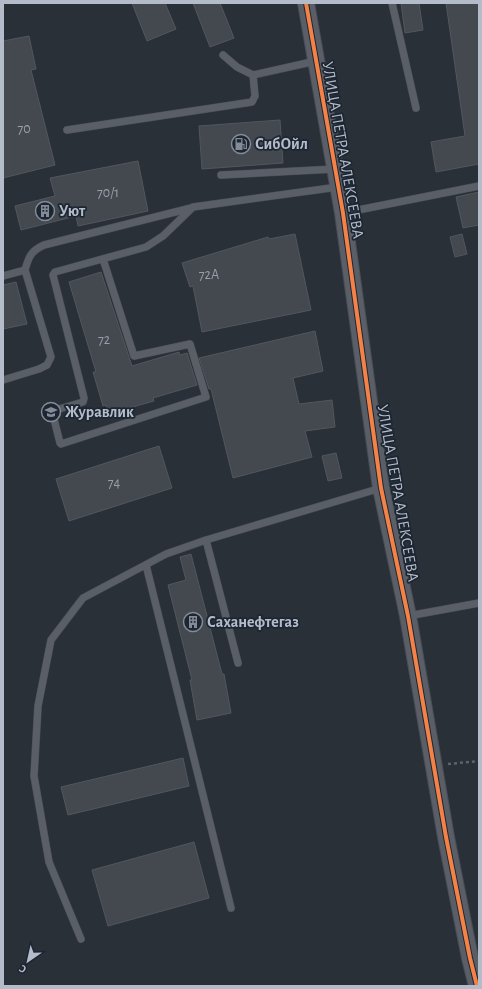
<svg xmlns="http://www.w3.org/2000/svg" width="482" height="989" font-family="'Alegreya Sans',sans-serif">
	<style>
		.building { fill: #444950; stroke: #52575f }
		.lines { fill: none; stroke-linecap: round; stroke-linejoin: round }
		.service-casing { stroke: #484c53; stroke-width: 8 }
		.tertiary-casing { stroke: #484c53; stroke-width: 18 }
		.path { stroke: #5d636a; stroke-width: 2.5; stroke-dasharray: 3 3; stroke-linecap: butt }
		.service { stroke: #5a5e66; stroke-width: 7 }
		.tertiary { stroke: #5a5e66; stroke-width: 16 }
		.cycleway-casing { stroke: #1d2633; stroke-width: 6 }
		.cycleway { stroke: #f48246; stroke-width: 4 }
		.labels { text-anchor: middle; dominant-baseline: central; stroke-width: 3.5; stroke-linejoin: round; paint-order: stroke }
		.number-label { font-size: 14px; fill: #989fab }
		.poi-label { font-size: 16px; font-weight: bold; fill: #b4bcc9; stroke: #1d2633; text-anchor: start }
		.street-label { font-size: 16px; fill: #b4bcc9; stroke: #1d2633 }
	</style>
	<rect width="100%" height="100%" fill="#2a3038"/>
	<path class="building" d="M 132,3 L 165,3 L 176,29 L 147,41 Z
		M 193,3 L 220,3 L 234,38 L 210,47 Z
		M 401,3 L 419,3 L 423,30 L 405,33 Z
		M 446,3 L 479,3 L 479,164 L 436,172 L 431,142 L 465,136 Z
		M 29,36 L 36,69 L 31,70 L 55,165 L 3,178 L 3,41 Z
		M 280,120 L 283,163 L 202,169 L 199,126 Z
		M 138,161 L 148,211 L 78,226 L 76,216 L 21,230 L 15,206 L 55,196 L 50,178 Z
		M 479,192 L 479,225 L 463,228 L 456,197 Z
		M 295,234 L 311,310 L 202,332 L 193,286 L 190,287 L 182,263 L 268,237 L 269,239 Z
		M 462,234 L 467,254 L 455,257 L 450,237 Z
		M 101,272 L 132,366 L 179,352 L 180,355 L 187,353 L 197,385 L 153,398 L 154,401 L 136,406 L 122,410 L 121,408 L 108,412 L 106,405 L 103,406 L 93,372 L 96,372 L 69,282 Z
		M 16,282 L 27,324 L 3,329 L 3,285 Z
		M 315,331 L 323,371 L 293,378 L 299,404 L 332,400 L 335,427 L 305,431 L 312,457 L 233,478 L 211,389 L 209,389 L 199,358 Z
		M 159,446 L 172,488 L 69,521 L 56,479 Z
		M 336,453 L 342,478 L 328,481 L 322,456 Z
		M 191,554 L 222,674 L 224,674 L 231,713 L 197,720 L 190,680 L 192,680 L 168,585 L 186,580 L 180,557 Z
		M 183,758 L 189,786 L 68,815 L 61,787 Z
		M 194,842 L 209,898 L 108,926 L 92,870 Z"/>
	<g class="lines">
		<g class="service-casing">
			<path id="service" d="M 392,3 L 416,108
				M 223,55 L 237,67 L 253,75 L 316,61
				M 67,130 L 252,102 L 255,96 L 253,75
				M 221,175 L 335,169
				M 343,213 L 479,186
				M 103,259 L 134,356 L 190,344 L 206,397 L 61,444 L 60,443 L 52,411 L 83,402 L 84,398 L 53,275 L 55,272 L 146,247 L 163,236 L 193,207 L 338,187
				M 3,276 L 25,270 C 29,256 31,251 44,245 L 191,208
				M 3,380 L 39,369 L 47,365 L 51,357 L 25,270
				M 206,540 L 238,663
				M 146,565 L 231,908
				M 408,616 L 479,603
				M 81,939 L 49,862 L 34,776 L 38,706 L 51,640 L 83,598 L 166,554 L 206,540 L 381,488"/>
		</g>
		<g class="tertiary-casing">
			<path id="tertiary" d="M 306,3 L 343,213 L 381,488 L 408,616 L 446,837 L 470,958 L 477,986"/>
		</g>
		<path class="path" d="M 448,764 L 479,761"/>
		<use href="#service" class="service"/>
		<use href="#tertiary" class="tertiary"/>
		<g class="cycleway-casing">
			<path id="cycleway" d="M 306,3 L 343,213 L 381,488 L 408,616 L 446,837 L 470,958 L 477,986"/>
		</g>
		<use href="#cycleway" class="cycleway"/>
	</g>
	<defs>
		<g id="fuel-ring" transform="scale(1)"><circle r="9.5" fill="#1d2633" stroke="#848b96" stroke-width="1.5"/><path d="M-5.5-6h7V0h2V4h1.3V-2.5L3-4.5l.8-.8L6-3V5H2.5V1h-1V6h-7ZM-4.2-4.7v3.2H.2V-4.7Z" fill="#848b96"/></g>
		<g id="building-ring" transform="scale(1)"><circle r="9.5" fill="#1d2633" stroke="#848b96" stroke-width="1.5"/><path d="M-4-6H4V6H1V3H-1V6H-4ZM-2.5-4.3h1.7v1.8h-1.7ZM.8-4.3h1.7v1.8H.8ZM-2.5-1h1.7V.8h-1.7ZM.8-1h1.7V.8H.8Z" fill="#848b96"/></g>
		<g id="school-ring" transform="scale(1)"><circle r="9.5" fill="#1d2633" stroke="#848b96" stroke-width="1.5"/><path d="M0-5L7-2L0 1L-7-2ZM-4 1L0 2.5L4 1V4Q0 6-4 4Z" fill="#848b96"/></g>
	</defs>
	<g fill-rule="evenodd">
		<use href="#fuel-ring" x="241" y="144"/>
		<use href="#building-ring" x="45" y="211"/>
		<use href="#school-ring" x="51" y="412"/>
		<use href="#building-ring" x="193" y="622"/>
	</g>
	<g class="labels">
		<g class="number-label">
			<text x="24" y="129">70</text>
			<text x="108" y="193">70/1</text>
			<text x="209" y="275">72А</text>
			<text x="104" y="340">72</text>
			<text x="114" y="483">74</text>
		</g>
		<g class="poi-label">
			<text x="255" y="144">СибОйл</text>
			<text x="59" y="211">Уют</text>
			<text x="65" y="412">Журавлик</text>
			<text x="207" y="622">Саханефтегаз</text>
		</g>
		<g class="street-label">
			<text transform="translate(343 150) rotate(80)">УЛИЦА ПЕТРА АЛЕКСЕЕВА</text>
			<text transform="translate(398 493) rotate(80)">УЛИЦА ПЕТРА АЛЕКСЕЕВА</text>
		</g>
	</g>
	<rect width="482" height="989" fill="none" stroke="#b4bcc9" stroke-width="8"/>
	<g transform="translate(28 961) rotate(214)" stroke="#1d2633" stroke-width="3" paint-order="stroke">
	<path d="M0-3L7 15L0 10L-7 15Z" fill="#b4bcc9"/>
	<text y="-6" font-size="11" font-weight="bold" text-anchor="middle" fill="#b4bcc9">С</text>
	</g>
</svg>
